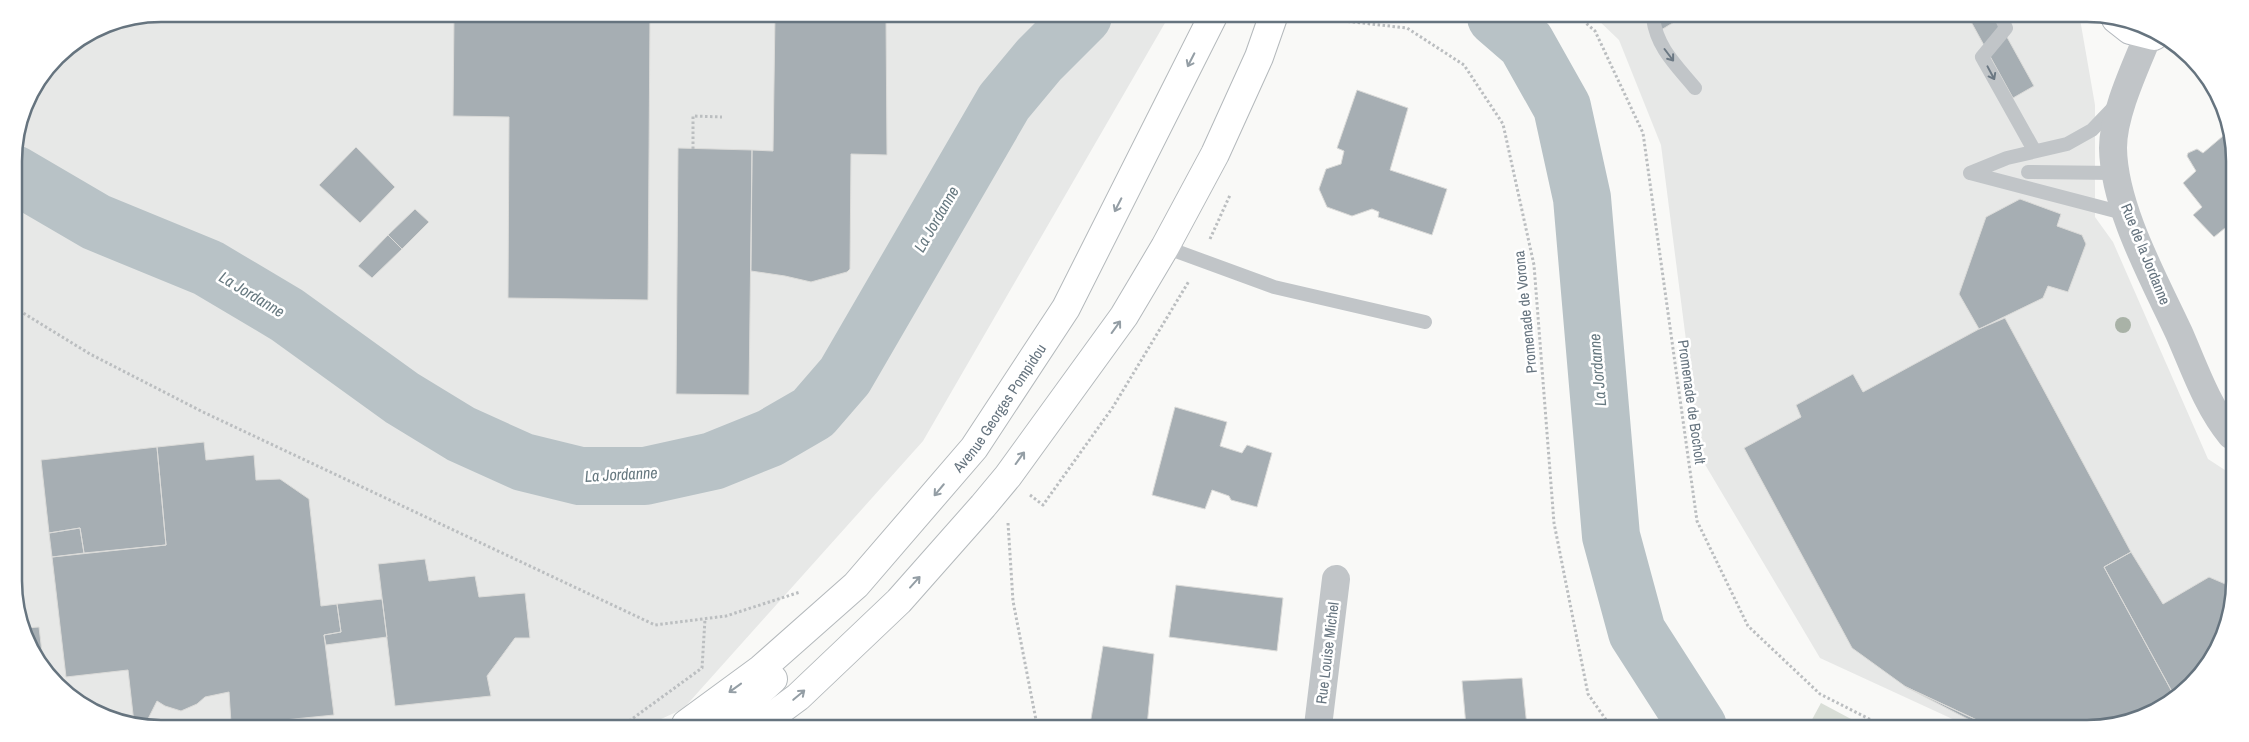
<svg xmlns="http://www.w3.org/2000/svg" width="2249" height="742" font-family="'Archivo Narrow',sans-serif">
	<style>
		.built { fill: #e7e8e7 }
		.green { fill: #d9ded7 }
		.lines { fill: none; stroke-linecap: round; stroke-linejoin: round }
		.river { stroke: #b8c2c6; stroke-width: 58 }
		.building { fill: #a6aeb3; stroke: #dbdbd9 }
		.secondary-casing { stroke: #b3b8bd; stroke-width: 30 }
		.primary-casing { stroke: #b4b9bc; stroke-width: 30 }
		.path { stroke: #bbbec0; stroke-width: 3; stroke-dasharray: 2.5 2.5; stroke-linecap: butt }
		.lane { stroke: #c1c5c8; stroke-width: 14 }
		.street { stroke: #c1c5c8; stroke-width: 28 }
		.secondary { stroke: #fff; stroke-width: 28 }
		.primary { stroke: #fff; stroke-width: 28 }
		.tree { fill: #a9b2a7 }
		.oneway { stroke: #6b7883 }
		.oneway2 { stroke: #949ea5 }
		.labels { text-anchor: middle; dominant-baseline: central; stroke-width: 5; stroke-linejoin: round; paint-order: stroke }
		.street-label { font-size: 15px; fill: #66747f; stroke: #fff }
		.water-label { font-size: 16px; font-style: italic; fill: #677980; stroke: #fff }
		.rim { fill: none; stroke: #66747f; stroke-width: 2.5 }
	</style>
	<rect width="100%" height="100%" fill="#f9f9f7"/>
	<path class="built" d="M 162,14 L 1169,16 L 923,441 L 683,709 L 650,724 L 123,723 L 51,678 L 17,609 L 14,152 L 25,105 L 57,57 L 105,25 Z
		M 1596,18 L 2080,19 L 2095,105 L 2095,217 L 2113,242 L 2208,459 L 2231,474 L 2230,619 L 2210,663 L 2178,697 L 2144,717 L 2097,728 L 1972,728 L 1820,658 L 1697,451 L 1693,395 L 1661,145 L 1619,40 Z"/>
	<path class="green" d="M 1821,703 L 1866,727 L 1808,727 Z"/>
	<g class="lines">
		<path class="river" d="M 1496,17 L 1526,43 L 1562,107 L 1582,198 L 1611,536 L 1637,632 L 1698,727
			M 14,174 L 96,222 L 208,268 L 287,315 L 402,398 L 461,434 L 523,462 L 580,476 L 645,476 L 713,461 L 770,438 L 813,413 L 845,376 L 1004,102 L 1039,60 L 1083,16"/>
	</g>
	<path class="building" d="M 454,15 L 650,15 L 648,300 L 508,298 L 509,117 L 453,116 Z
		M 775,15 L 886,16 L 887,155 L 851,154 L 850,269 L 847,272 L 811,282 L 785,276 L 751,271 L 752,150 L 773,151 Z
		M 1653,18 L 1681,18 L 1661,30 Z
		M 1969,18 L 1997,19 L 2034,86 L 2013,98 Z
		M 1357,90 L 1408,108 L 1390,170 L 1447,189 L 1432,235 L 1378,217 L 1379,212 L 1372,209 L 1352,216 L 1327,207 L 1319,189 L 1326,169 L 1341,164 L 1344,151 L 1337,148 Z
		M 2223,136 L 2232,147 L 2232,237 L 2225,228 L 2214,237 L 2193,215 L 2202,207 L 2183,183 L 2196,171 L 2187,156 L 2188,153 L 2197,149 L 2203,153 Z
		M 356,147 L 395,187 L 360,223 L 319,185 Z
		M 678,148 L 752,150 L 749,395 L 676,394 Z
		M 2020,199 L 2061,214 L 2057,226 L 2082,235 L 2086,244 L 2068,292 L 2048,286 L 2043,298 L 1979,329 L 1959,294 L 1986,217 Z
		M 415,209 L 429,222 L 402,249 L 388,235 Z
		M 388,235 L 402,249 L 372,278 L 358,266 Z
		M 2005,318 L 2131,552 L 2104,567 L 2176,699 L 2144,717 L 2138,718 L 2137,717 L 2097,728 L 1994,728 L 1906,687 L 1852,648 L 1744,448 L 1801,417 L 1796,405 L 1853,374 L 1863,392 L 1979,329 Z
		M 1175,407 L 1227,422 L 1220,446 L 1242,453 L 1247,445 L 1272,453 L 1257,507 L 1231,500 L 1229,496 L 1212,490 L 1205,509 L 1152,495 Z
		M 204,442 L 206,460 L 254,455 L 256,480 L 280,479 L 309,499 L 321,606 L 337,604 L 341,632 L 324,635 L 334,715 L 254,723 L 231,723 L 229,692 L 205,697 L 197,704 L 181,711 L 165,706 L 157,701 L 146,723 L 134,723 L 128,670 L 66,677 L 52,557 L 166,545 L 157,447 Z
		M 157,447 L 166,545 L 84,553 L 80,528 L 49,533 L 41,460 Z
		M 80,528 L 84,553 L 52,557 L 49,533 Z
		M 2131,552 L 2163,604 L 2209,577 L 2230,586 L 2230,619 L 2210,663 L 2176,699 L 2104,567 Z
		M 425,559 L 429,581 L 475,576 L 479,597 L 525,593 L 530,638 L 515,638 L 487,676 L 491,696 L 395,706 L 378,564 Z
		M 1176,585 L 1283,598 L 1277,651 L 1169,637 Z
		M 382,599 L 387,637 L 326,645 L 324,635 L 341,632 L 337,604 Z
		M 39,627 L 43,661 L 26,628 Z
		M 1103,646 L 1154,654 L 1147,726 L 1090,725 Z
		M 1522,678 L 1527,727 L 1466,726 L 1462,681 Z
		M 1906,687 L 1994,728 L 1985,728 Z"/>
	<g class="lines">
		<g class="secondary-casing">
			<path id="secondary" d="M 2116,19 L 2130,30 L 2154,36"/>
		</g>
		<g class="primary-casing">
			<g id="primary">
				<path id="s1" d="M 686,724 L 761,669 L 856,585 L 974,448 L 1066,308 L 1213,16"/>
				<path d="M 719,725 L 740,710 L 773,679"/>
				<path d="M 760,725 L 798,697 L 899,601 L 983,506 L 1008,476 L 1124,316 L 1165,247 L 1215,154 L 1259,57 L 1273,17"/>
			</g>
		</g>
		<path class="path" d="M 1308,17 L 1407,28 L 1464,65 L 1503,124 L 1534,265 L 1554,523 L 1588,694 L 1611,727
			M 1579,17 L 1595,31 L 1643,133 L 1697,521 L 1748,626 L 1820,694 L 1885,727
			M 693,149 L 693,116 L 722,117
			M 1210,239 L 1230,195
			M 15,308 L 90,354 L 203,412 L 655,625 L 726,616 L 800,592
			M 1030,495 L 1043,505 L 1113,407 L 1189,281
			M 1008,523 L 1013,601 L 1037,725
			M 625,724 L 702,668 L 705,619"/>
		<path class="lane" d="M 1653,18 C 1657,48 1676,65 1695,88
			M 2002,19 L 2006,28 L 1982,57 L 2034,150
			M 2028,172 L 2115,173
			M 1970,173 L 2007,158 L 2067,144 L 2092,130 L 2115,106
			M 1970,173 L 2127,214
			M 1165,247 L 1274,287 L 1425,322"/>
		<path class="street" d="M 2148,36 C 2135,68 2113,114 2113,148 C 2114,208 2154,279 2179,333 C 2194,367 2207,406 2231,435
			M 1318,726 L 1336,579"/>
		<use href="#secondary" class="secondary"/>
		<use href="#primary" class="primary"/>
	</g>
	<circle class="tree" cx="2123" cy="325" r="8"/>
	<defs><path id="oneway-shaft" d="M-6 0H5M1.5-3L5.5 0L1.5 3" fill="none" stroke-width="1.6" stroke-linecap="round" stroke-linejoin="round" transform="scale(1.25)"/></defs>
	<g class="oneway">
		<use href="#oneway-shaft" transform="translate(1669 55) rotate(53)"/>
		<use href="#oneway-shaft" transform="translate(1991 73) rotate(62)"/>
	</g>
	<g class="oneway2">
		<use href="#oneway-shaft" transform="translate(1191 60) rotate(117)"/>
		<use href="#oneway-shaft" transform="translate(1118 205) rotate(117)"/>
		<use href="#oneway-shaft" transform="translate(1116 327) rotate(-54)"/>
		<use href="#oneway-shaft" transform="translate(1020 458) rotate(-54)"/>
		<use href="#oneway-shaft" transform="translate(939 490) rotate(130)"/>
		<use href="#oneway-shaft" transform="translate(915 582) rotate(-48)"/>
		<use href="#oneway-shaft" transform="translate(735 688) rotate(144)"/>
		<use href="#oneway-shaft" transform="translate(799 695) rotate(-40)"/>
	</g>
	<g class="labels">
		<g class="street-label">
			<text transform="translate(2146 254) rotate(68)">Rue de la Jordanne</text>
			<text transform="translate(1525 312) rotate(-96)">Promenade de Vorona</text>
			<text transform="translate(1692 402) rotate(82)">Promenade de Bocholt</text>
			<text stroke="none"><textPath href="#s1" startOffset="448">Avenue Georges Pompidou</textPath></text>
			<text transform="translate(1327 653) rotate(-83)">Rue Louise Michel</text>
		</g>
		<g class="water-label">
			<text transform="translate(936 219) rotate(-60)">La Jordanne</text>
			<text transform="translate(252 294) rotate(31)">La Jordanne</text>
			<text transform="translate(1597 370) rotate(-95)">La Jordanne</text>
			<text transform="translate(621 474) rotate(-3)">La Jordanne</text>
		</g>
	</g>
	<path d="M0 0H2249V742H0ZM161 22H2087A139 139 0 0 1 2226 161V581A139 139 0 0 1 2087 720H161A139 139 0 0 1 22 581V161A139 139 0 0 1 161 22Z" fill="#fff" fill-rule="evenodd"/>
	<path class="rim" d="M161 22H2087A139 139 0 0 1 2226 161V581A139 139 0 0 1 2087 720H161A139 139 0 0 1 22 581V161A139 139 0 0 1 161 22Z"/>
</svg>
